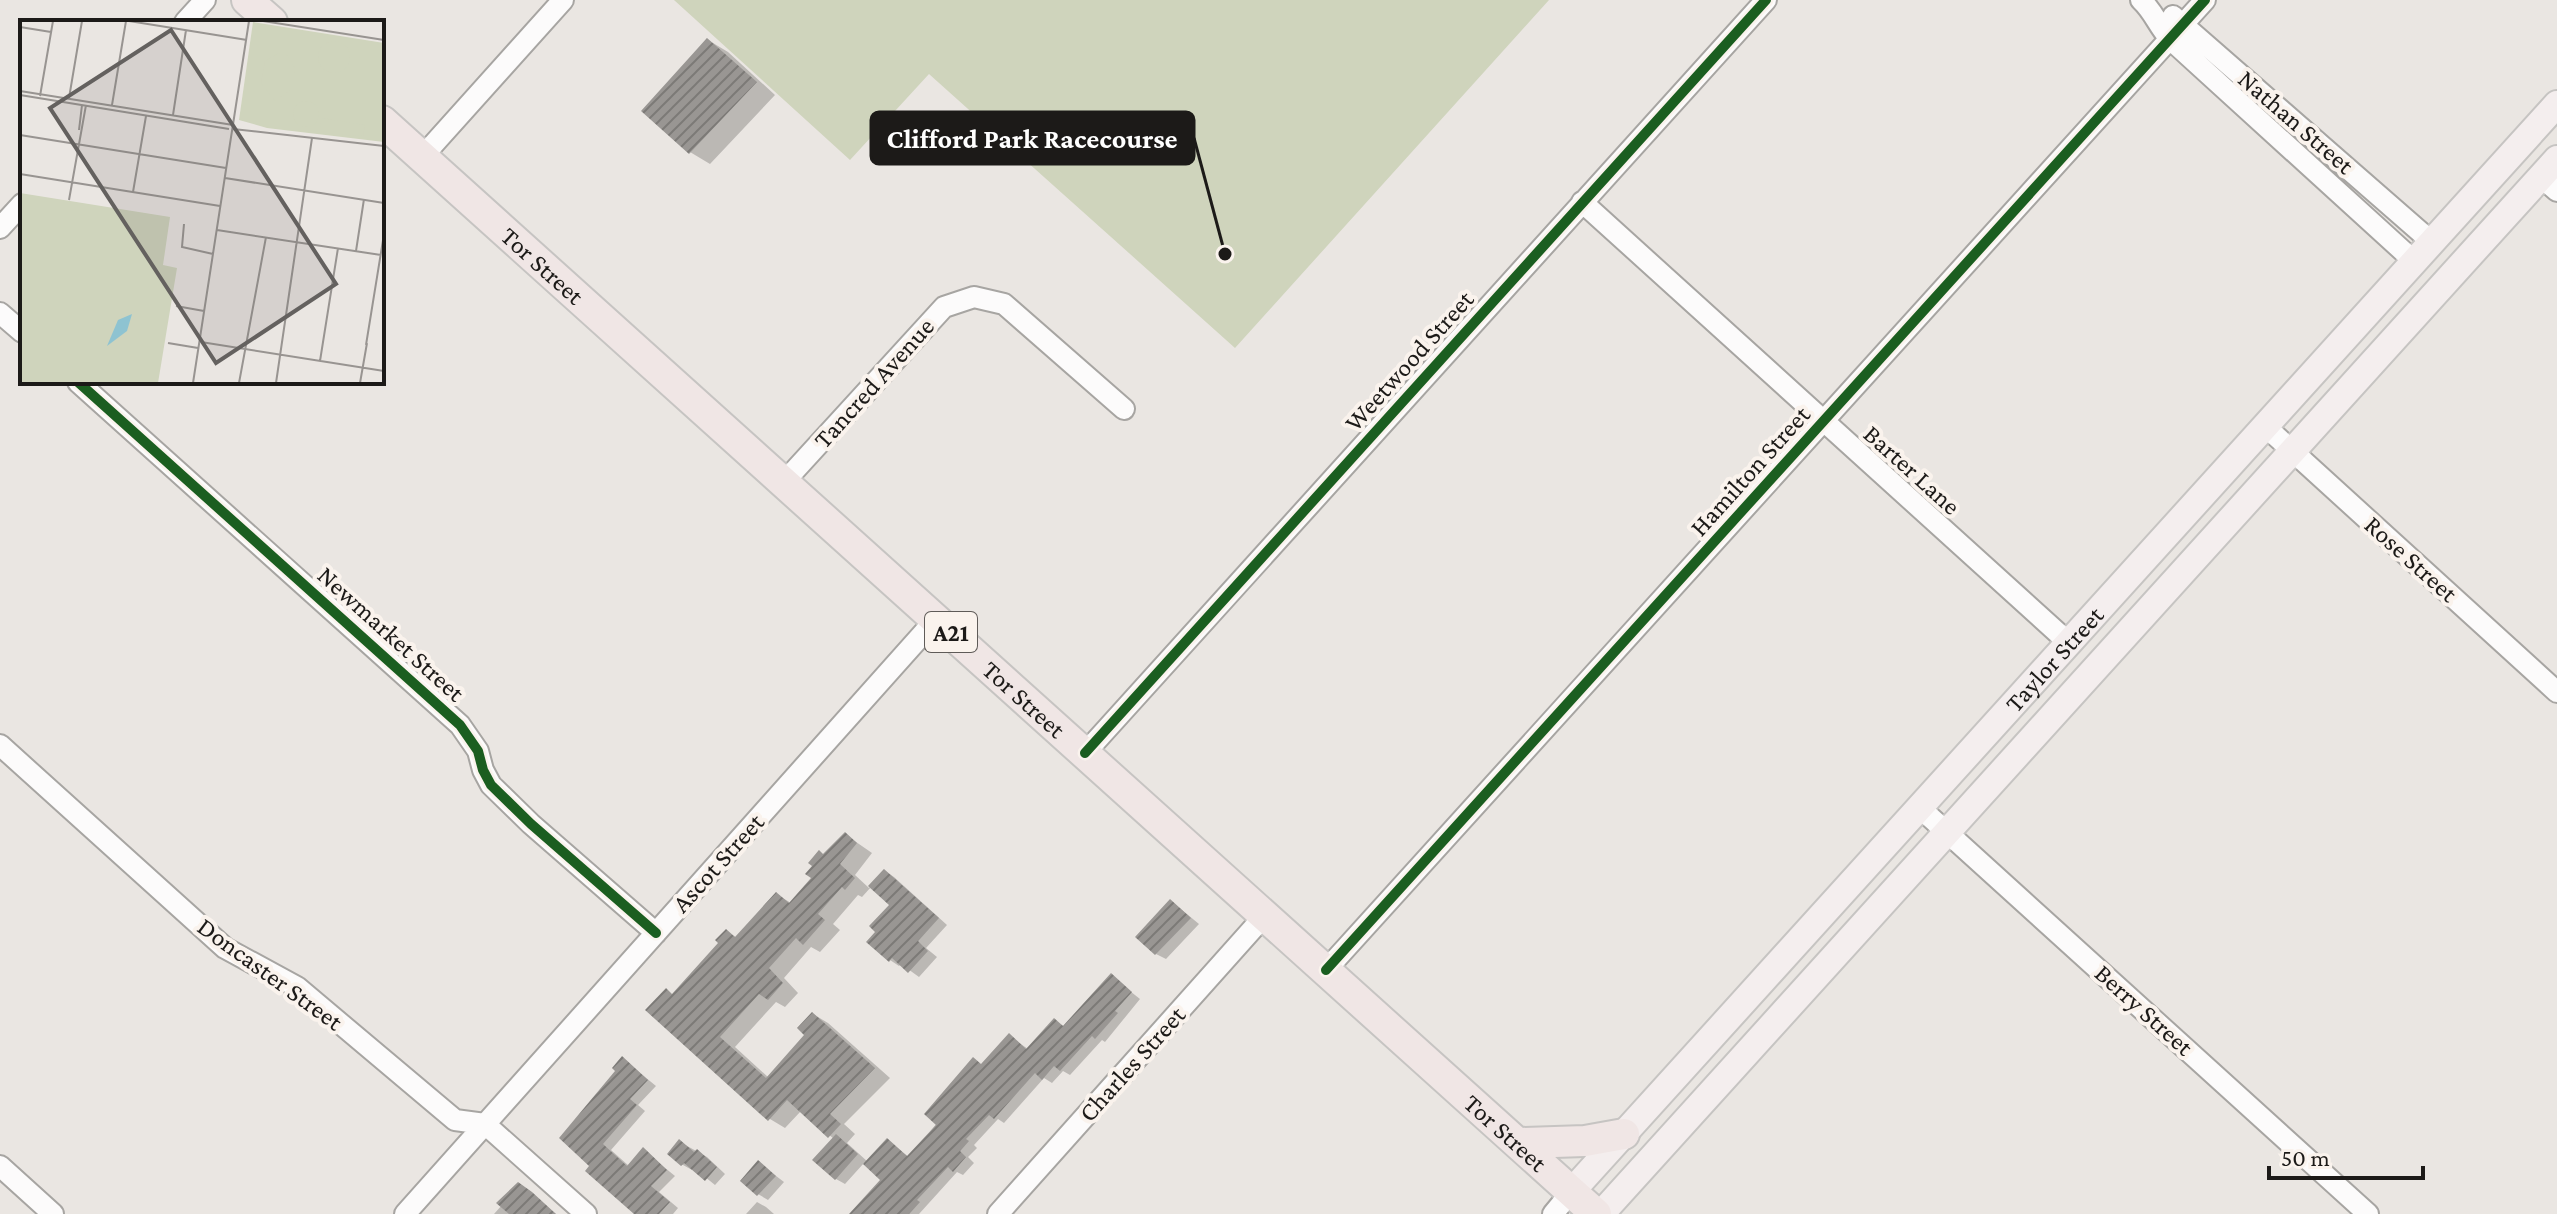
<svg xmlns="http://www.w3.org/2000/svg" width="2557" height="1214" font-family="'Crimson Pro',serif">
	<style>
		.pitch { fill: #cfd4bc }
		.shadow { fill: #0003 }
		.building { fill: url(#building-hatch) }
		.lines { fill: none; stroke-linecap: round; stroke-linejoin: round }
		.minor-casing { stroke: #a7a5a2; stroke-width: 24 }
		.major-casing { stroke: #c6c4c2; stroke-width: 30 }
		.highway-casing { stroke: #c6c4c2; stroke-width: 34 }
		.minor { stroke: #fcfbfb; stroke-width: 20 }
		.major { stroke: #f4eeee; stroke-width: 26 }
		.highway { stroke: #f0e6e5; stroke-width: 30 }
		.cycleway-casing { stroke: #faf3ed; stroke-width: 15 }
		.cycleway { stroke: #1b5e20; stroke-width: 10 }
		.labels { text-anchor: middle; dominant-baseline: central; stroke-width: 8; stroke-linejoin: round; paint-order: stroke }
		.shield { fill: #faf3ed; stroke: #5f5b58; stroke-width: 2 }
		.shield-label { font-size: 24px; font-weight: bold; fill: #1c1a18 }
		.street-label { font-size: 26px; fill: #1c1a18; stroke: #faf3ed }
		.inset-road { fill: none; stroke: #989491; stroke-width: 2 }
		.view { fill: #64615f; fill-opacity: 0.15; stroke: #64615f; stroke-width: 4 }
		.inset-edge { fill: none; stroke: #1c1a18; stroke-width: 4 }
		.leader { fill: none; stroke: #1c1a18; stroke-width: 3 }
		.callout-dot { fill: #1c1a18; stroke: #faf3ed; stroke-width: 3 }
		.callout { fill: #1c1a18; stroke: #1c1a18; stroke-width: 3 }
		.callout-label { font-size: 28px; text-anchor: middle; font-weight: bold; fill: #fff }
	</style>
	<defs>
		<pattern id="building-hatch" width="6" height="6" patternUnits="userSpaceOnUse" patternTransform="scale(2)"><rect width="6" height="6" fill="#999693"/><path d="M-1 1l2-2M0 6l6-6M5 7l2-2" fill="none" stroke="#7c7a77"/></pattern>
	</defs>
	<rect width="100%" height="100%" fill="#eae6e2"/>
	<path class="pitch" d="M 674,0 L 1549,0 L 1235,348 L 929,74 L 850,160 Z"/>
	<path class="shadow" d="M 708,40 L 728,52 L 775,95 L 710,164 L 690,152 Z
		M 846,835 L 872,853 L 855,875 L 869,888 L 885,871 L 894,877 L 947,925 L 926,948 L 937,957 L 919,977 L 901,964 L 899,966 L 890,960 L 878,932 L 891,905 L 871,887 L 862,897 L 858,895 L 833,924 L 840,930 L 820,952 L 811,947 L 784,978 L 798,993 L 785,1007 L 776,1002 L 735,1047 L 769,1078 L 807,1035 L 813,1014 L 828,1023 L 890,1078 L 844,1124 L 855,1134 L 847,1143 L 868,1162 L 887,1141 L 909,1157 L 1009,1036 L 1028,1049 L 1054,1020 L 1065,1027 L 1111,976 L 1140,999 L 1105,1042 L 1102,1040 L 1070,1075 L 1063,1071 L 1052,1083 L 1044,1078 L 1004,1123 L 998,1119 L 974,1145 L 977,1148 L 968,1157 L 974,1163 L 963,1175 L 957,1172 L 919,1214 L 852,1214 L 883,1180 L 864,1163 L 845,1184 L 836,1179 L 815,1160 L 834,1139 L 801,1111 L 785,1128 L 770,1119 L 648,1010 L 674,995 L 721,942 L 726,931 L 737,938 L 776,894 L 791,903 L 813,878 L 824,856 Z
		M 1171,901 L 1199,924 L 1166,959 L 1156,954 Z
		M 623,1059 L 656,1086 L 638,1105 L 645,1111 L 611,1150 L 629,1166 L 643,1150 L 675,1176 L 659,1192 L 678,1208 L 673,1214 L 640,1214 L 588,1171 Z
		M 680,1142 L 707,1157 L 725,1174 L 715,1185 L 694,1168 L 692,1170 L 683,1165 L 670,1153 Z
		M 759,1163 L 784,1182 L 768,1200 L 758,1194 Z
		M 528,1191 L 556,1214 L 494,1214 L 502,1205 Z
		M 757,1202 L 766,1207 L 774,1214 L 746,1214 Z"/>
	<path class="building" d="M 707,38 L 757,82 L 689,154 L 641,111 Z
		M 845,832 L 857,843 L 840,864 L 855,878 L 845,890 L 842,887 L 818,914 L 825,920 L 803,945 L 796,938 L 769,968 L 783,983 L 768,1000 L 759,994 L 720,1037 L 766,1078 L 804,1035 L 797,1028 L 812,1012 L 875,1068 L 830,1114 L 841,1124 L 828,1138 L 787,1100 L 768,1121 L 645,1010 L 666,988 L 672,994 L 718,943 L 715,940 L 726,929 L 735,937 L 776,892 L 789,903 L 811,878 L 805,874 L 812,866 L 808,863 L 819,850 L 823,854 Z
		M 884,869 L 939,918 L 918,941 L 928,951 L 908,973 L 892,958 L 889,962 L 866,942 L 875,932 L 869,926 L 889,905 L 868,886 Z
		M 1170,899 L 1191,918 L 1155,955 L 1135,937 Z
		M 1111,973 L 1132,992 L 1115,1011 L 1118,1013 L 1095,1039 L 1092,1036 L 1060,1071 L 1054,1066 L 1042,1080 L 1035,1073 L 994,1119 L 989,1115 L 966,1139 L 969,1141 L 960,1151 L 966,1157 L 953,1172 L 948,1167 L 917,1200 L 920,1202 L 909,1214 L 849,1214 L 880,1180 L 863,1164 L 887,1138 L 907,1156 L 936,1125 L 924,1114 L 973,1057 L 981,1064 L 1009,1033 L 1026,1049 L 1054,1018 L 1063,1026 Z
		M 622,1056 L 648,1080 L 630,1099 L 637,1105 L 603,1144 L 627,1166 L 643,1147 L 667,1170 L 651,1186 L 670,1202 L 659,1214 L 634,1214 L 585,1171 L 589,1166 L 559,1138 L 615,1071 L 612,1068 Z
		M 836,1134 L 858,1154 L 835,1180 L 812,1160 Z
		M 679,1139 L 694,1152 L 697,1149 L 717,1167 L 705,1181 L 684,1163 L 681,1166 L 667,1154 Z
		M 758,1160 L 776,1176 L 757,1196 L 740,1181 Z
		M 518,1182 L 532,1192 L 556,1214 L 509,1214 L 496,1203 Z"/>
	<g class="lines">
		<g class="minor-casing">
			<path id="minor" d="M 2141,0 C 2154,12 2158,26 2170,39 L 2415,262
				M 2173,16 L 2433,243
				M 185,22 L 205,0
				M 422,157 L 563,0
				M 2541,177 L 2557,191
				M 1582,202 L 2069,643
				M 0,228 L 22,204
				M 0,313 L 22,332
				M 78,382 L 460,725 L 478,751 L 483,770 L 491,785 L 531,824 L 656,933
				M 2266,427 L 2557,692
				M 784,482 L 944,307 L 974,297 L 1004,304 L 1124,409
				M 0,745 L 225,948 L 297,987 L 455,1120 L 485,1124 L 586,1214
				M 1085,753 L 1766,0
				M 1919,807 L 2368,1214
				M 1326,970 L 2205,0
				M 0,1166 L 53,1214
				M 405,1214 L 936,619
				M 998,1214 L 1266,914
				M 1553,1214 L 1572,1191"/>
		</g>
		<g class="major-casing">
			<g id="major">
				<path id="s1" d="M 1572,1191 L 2557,104"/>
				<path d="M 1601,1214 L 2557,159"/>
			</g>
		</g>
		<g class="highway-casing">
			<g id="highway">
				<path d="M 247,0 L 272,22"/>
				<path id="s2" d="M 382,121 L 1596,1214"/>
				<path d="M 1521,1143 L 1585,1141 L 1624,1134"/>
			</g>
		</g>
		<use href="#minor" class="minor"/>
		<use href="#major" class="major"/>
		<use href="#highway" class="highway"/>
		<g class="cycleway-casing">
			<path id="cycleway" d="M 78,382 L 460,725 L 478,751 L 483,770 L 491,785 L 531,824 L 656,933
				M 1085,753 L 1766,0
				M 1326,970 L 2205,0"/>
		</g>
		<use href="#cycleway" class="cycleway"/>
	</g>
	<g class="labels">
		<rect class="shield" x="925" y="612" width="52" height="40" rx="6"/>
		<g class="shield-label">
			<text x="951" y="632">A21</text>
		</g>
		<g class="street-label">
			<text transform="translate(2296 122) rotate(41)">Nathan Street</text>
			<text stroke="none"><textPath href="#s2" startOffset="216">Tor Street</textPath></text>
			<text transform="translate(1409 361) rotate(-48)">Weetwood Street</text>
			<text transform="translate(874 383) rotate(-48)">Tancred Avenue</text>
			<text transform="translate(1912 470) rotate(42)">Barter Lane</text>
			<text transform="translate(1750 471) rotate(-48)">Hamilton Street</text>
			<text transform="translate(2411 559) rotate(42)">Rose Street</text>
			<text transform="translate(391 634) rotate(42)">Newmarket Street</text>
			<text stroke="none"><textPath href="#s1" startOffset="718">Taylor Street</textPath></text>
			<text stroke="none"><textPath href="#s2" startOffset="864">Tor Street</textPath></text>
			<text transform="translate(718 863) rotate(-48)">Ascot Street</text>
			<text transform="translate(270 974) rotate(36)">Doncaster Street</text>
			<text transform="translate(2144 1010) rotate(42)">Berry Street</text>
			<text transform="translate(1132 1064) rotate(-48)">Charles Street</text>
			<text stroke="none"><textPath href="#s2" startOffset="1512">Tor Street</textPath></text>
		</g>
	</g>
	<g transform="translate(20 20)">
		<rect width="364" height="364" fill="#eae6e2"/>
		<path d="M 233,2 L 364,23 L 364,122 L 247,108 L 219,100 Z" fill="#cfd4bc"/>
		<path d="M298 37a16 16 0 1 1 32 0a16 16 0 1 1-32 0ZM 259,33 L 266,34 L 275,48 L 273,68 L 255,81 L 241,63 L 245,41 ZM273 94a13 13 0 1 1 26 0a13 13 0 1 1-26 0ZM 302,98 L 345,105 L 343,116 L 299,113 ZM 0,173 L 150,197 L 143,245 L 157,248 L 138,363 L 0,363 Z" fill="#cfd4bc"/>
		<path d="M 112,294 L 107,311 L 87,326 L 98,300 Z" fill="#8ec3d1"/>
		<path class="inset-road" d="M 109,1 L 227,20M 243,1 L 364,20M 0,7 L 31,12M 0,71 L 213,105M 0,75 L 209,109M 20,76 L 33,1M 49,78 L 62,1M 92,85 L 106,1M 153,95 L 166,10M 213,109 L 364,126M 59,110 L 62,85M 0,115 L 206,148M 0,154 L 200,186M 205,158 L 364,183M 113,172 L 126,96M 49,180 L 66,85M 164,204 L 162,227 L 193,234M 197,210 L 361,235M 336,231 L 344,179M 156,286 L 184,291M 181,322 L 364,351M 148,323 L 178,328M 346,325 L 364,214M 300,341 L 318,228M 173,363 L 229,1M 219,363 L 246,217M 256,363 L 292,118M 340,363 L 347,323"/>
		<path class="view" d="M 151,10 L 316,264 L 196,343 L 30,88 Z"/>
		<rect width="364" height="364" class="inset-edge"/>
	</g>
	<path class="leader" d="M1225 254L1194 138"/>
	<circle class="callout-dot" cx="1225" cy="254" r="8"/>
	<rect class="callout" x="871" y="112" width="323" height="52" rx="8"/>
	<g class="callout-label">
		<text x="1032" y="148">Clifford Park Racecourse</text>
	</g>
	<path d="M2269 1166v12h154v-12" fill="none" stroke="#1c1a18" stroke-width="4"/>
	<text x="2281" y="1166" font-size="24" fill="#1c1a18" stroke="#faf3ed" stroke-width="6" paint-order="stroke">50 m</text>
</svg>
